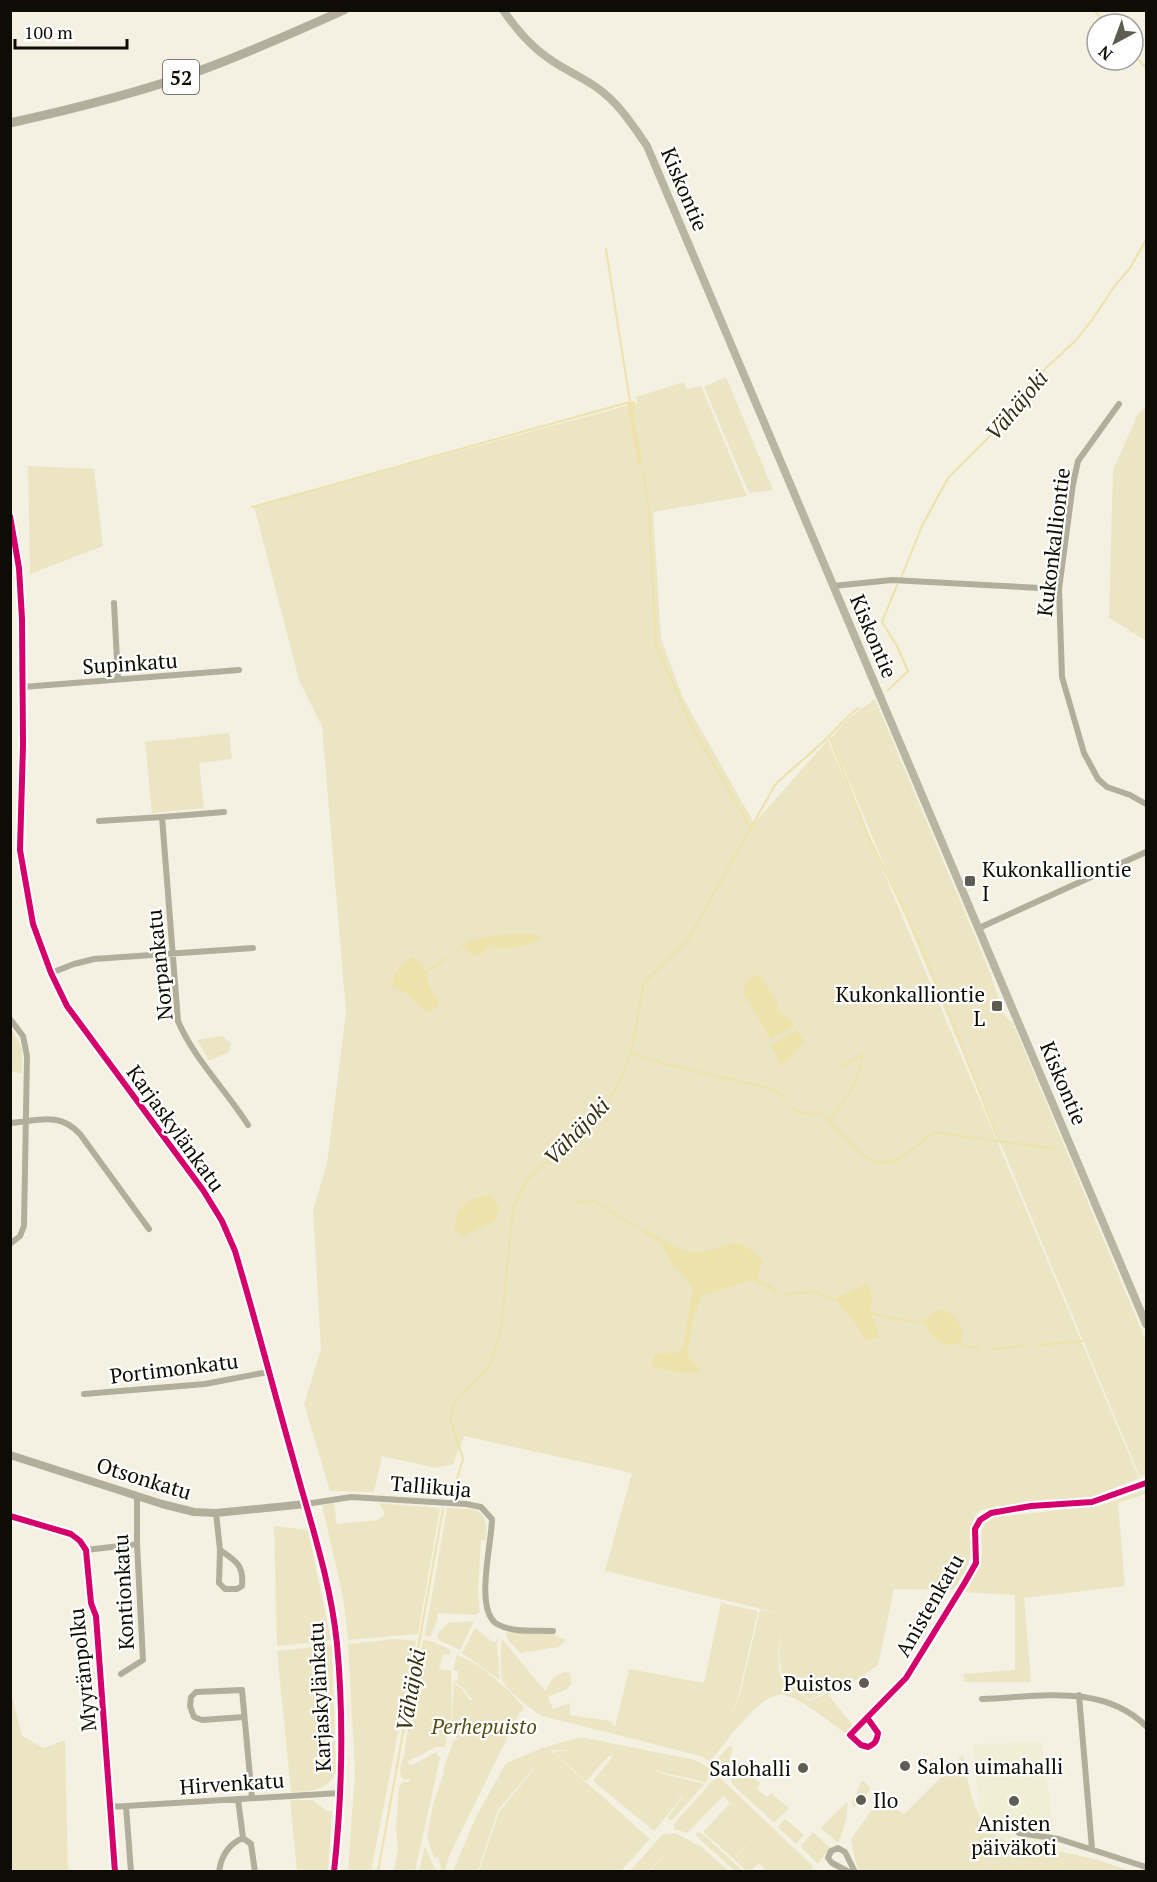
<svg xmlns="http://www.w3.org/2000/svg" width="1157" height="1882" font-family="'PT Serif',serif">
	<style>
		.built { fill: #f2eed5 }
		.green { fill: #ece5c3 }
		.water { fill: #ece2aa }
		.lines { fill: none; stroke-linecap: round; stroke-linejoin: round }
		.stream { stroke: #ece2aa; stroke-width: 2 }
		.minor { stroke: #b1ae9c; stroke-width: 6 }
		.tertiary { stroke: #b1ae9c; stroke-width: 8 }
		.secondary { stroke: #b8b6a2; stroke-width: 8 }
		.primary { stroke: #b3af9c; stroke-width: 9 }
		.cycleway-casing { stroke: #fff; stroke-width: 10 }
		.cycleway { stroke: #d6006c; stroke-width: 6 }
		.poi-dot { fill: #5e5d53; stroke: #fff; stroke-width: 2 }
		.labels { text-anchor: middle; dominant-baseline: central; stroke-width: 4.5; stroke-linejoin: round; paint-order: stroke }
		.shield { fill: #fff; stroke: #565650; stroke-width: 1.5 }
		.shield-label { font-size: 20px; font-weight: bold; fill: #0e0d05 }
		.street-label { font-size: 21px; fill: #0e0d05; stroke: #fff }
		.poi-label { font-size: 21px; fill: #0e0d05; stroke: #fff; text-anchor: start }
		.park-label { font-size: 21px; font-style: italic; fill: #584e16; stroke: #fff }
		.water-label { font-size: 22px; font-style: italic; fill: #363010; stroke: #fff }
	</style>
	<rect width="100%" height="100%" fill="#f4f1e3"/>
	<path class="built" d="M 1042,1742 L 1056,1850 L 1004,1839 L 993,1833 L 981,1817 L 979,1811 L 973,1744 Z"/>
	<path class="green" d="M 726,377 L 773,490 L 749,493 L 704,387 Z
		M 684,382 L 687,389 L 701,386 L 747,496 L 653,512 L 661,639 L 683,698 L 754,823 L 828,740 L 1139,1478 L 1095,1496 L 980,1510 C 965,1526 974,1542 969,1561 C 967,1571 959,1581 953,1590 L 894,1589 L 878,1665 L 858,1679 L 832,1688 L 810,1700 L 782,1676 L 779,1656 L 781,1631 L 778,1655 L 780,1676 L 810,1701 L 830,1692 L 829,1696 L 852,1724 L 851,1731 L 845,1733 C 826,1720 807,1702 785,1695 C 763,1688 725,1745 710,1761 L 700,1756 L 543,1716 C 533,1712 508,1691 503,1682 C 499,1673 501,1648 502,1639 L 545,1691 L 553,1678 L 564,1672 L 570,1673 L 572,1683 L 567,1689 L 548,1697 L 553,1709 L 570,1703 L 570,1715 L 611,1721 L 615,1727 L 629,1669 L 704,1683 L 721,1603 L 758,1611 L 739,1694 L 726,1727 L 740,1694 L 760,1610 L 777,1613 L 605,1571 L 632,1473 L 464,1436 L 453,1464 L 436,1468 L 382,1456 L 374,1492 L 330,1491 L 304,1404 L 321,1349 L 313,1210 L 327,1164 L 346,1012 L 322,727 L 299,680 L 254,506 L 637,403 L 636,397 Z
		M 1146,407 L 1146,641 L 1109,618 L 1113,470 L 1138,414 Z
		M 28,466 L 94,469 L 103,546 L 30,574 Z
		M 875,699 L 988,967 L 1005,1016 L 1013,1023 L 1146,1341 L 1146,1474 L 1140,1477 L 831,738 L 849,718 Z
		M 229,733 L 232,759 L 199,763 L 204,808 L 152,813 L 145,742 Z
		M 11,1028 L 22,1048 L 22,1074 L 11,1071 Z
		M 222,1036 L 231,1043 L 229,1052 L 209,1061 L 197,1040 Z
		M 1146,1489 L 1146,1494 L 1118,1503 L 1125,1586 L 1024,1598 L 1031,1682 L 965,1682 L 963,1674 L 1015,1670 L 1015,1595 L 963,1592 C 969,1583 976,1573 980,1563 C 987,1544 971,1530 995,1517 L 1099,1506 Z
		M 334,1503 L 337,1524 L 378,1520 L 385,1514 L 379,1503 L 440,1508 L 418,1634 L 348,1640 L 343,1597 L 322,1505 Z
		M 447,1508 C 475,1509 489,1506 486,1540 L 481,1540 L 478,1590 L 480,1612 L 475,1615 L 438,1613 L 437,1621 L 430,1637 L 425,1635 Z
		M 274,1526 L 308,1530 L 331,1640 L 277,1646 Z
		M 474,1621 L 460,1650 L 439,1640 L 437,1634 L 448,1623 Z
		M 475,1628 L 494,1643 L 500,1636 L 497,1644 L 500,1680 L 462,1653 Z
		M 511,1632 L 553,1634 L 566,1640 L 559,1647 L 520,1653 L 508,1640 L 505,1633 Z
		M 395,1639 L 416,1641 L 371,1871 L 348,1871 L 355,1771 L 348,1644 Z
		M 423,1640 L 431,1641 L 450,1650 L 450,1655 L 444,1654 L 439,1667 L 442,1670 L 451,1670 L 452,1711 L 450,1729 L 448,1729 C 446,1735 448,1740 445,1747 L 436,1747 L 408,1761 L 409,1765 L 412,1765 L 436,1752 L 440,1758 L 415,1871 L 394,1871 L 398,1849 L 396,1827 L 399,1787 L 403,1782 L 409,1782 L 409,1779 L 404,1780 L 401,1777 L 400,1768 L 404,1756 L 415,1681 Z
		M 332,1645 L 336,1772 C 327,1792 310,1791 291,1792 L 277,1651 Z
		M 456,1655 C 483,1664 505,1687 524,1707 L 522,1712 L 520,1712 L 449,1856 L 445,1871 L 442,1871 L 438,1857 L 434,1858 L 427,1837 L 433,1804 L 444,1772 L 443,1771 L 453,1741 L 457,1740 L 455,1734 L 451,1736 L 454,1683 L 461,1688 L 470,1700 L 473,1700 L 462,1687 L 454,1681 L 458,1680 L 458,1671 L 454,1671 Z
		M 10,1689 L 22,1736 L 44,1748 L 65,1740 L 68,1871 L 11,1871 Z
		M 581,1737 L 695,1760 L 714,1771 L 705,1782 L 664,1773 L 652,1768 L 664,1774 L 705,1784 L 672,1820 L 667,1818 L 683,1797 L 656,1776 L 682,1797 L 654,1831 L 593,1781 L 613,1756 L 609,1756 L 586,1781 L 553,1752 L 572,1750 L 550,1750 L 650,1839 L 621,1871 L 479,1871 L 499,1812 L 547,1753 L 498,1810 L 478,1871 L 453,1871 L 476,1817 L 506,1763 L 542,1748 Z
		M 733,1746 L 725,1777 L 717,1769 L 717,1759 L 728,1747 Z
		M 963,1755 C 969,1787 973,1823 1004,1840 L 1095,1859 L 1130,1871 L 862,1872 L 858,1868 L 855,1860 L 851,1839 L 879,1800 L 904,1814 Z
		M 735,1760 L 760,1783 L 757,1789 L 767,1797 L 771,1793 L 789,1808 L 774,1823 L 733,1785 L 730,1776 Z
		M 720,1778 L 812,1865 L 813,1871 L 762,1871 L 764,1868 L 759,1863 L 751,1871 L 747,1871 L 734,1860 L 761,1829 L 734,1859 L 703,1832 L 730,1803 L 723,1796 L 687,1833 L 674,1829 L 674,1824 L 713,1780 Z
		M 862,1780 L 871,1788 L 860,1805 L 853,1807 L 852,1802 Z
		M 290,1800 L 313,1800 L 327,1811 L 332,1811 L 328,1871 L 297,1871 Z
		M 847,1802 C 849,1814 843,1832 838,1843 L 821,1828 Z
		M 785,1819 L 804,1835 L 796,1844 L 778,1827 Z
		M 697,1832 L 703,1834 L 743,1871 L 735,1871 L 696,1836 Z
		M 813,1832 L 830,1848 L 818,1864 L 800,1846 Z
		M 675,1833 L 700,1846 L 729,1871 L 650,1871 L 671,1848 L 649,1871 L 630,1871 L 663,1834 Z
		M 425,1846 L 426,1849 L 436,1871 L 419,1871 Z"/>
	<path class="water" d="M 635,401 L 634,420 L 643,464 L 638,465 L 627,403 Z
		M 533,933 L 541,938 C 527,946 508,951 491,946 L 481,954 L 474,956 L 462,947 C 472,934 516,934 533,933 Z
		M 412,957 L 423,965 L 429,986 L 440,1004 L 430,1012 L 426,1012 L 405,992 L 392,987 C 392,972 401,966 412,957 Z
		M 756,975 L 760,975 L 777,1003 L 778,1011 L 791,1020 L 795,1025 L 771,1039 L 743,993 C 744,984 748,980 756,975 Z
		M 797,1030 L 804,1042 L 782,1066 L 771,1046 Z
		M 491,1195 L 499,1208 L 495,1221 L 462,1236 L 455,1230 C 455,1207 468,1197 491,1195 Z
		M 645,1229 C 658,1237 676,1250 691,1252 C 729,1255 727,1225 763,1261 L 758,1272 L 759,1280 L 778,1290 L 778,1293 L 752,1280 L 703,1295 L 693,1316 L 687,1356 L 697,1365 L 700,1370 L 697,1373 L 677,1372 L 654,1367 L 652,1362 L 655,1354 L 679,1352 L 683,1348 L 693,1289 L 686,1278 L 674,1267 L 660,1242 L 642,1232 Z
		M 867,1284 C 871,1292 874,1299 870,1308 L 879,1337 L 865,1340 L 856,1324 L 837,1302 L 837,1297 Z
		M 942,1309 C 948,1311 952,1315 957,1320 C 978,1346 938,1359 924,1321 L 932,1312 Z"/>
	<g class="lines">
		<path class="stream" d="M 1094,10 L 1106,24
			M 1133,54 L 1146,68
			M 643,471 L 649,511 L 656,645 L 692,727 L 751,828
			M 252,507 L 630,402 L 606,249
			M 901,578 L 922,526 L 948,478 L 1002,424 L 1021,399 L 1030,383 L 1076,340 L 1092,320 L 1114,287 L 1130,268 L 1146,240
			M 888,690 L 908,671 L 897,646 L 882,622 L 897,585
			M 830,738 L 868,835 L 911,925 L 953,1024 L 999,1142
			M 455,952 L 463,946
			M 425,973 L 448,957
			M 631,1053 L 666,1064 L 773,1089 L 785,1098
			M 793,1108 L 803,1113 L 821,1114 C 869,1155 871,1190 933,1132 L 1056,1149
			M 829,1121 C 848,1097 856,1086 863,1055 L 840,1067
			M 575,1203 L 594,1201 L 636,1227
			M 785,1294 L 813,1292 L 837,1300
			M 869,1312 L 886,1317 L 925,1323
			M 959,1341 L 966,1347 L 977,1347 L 979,1350
			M 1038,1345 L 1083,1341
			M 992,1349 L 1026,1346
			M 447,1497 L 457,1479 L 463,1459 L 450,1417 L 456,1399 L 490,1366 L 501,1330 L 513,1208 L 527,1180 L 604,1107 L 619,1083 L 631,1053 L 643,987 L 645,982 L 687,941 L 775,785 C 791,769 808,756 824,741 C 836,730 845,718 858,708
			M 378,1872 L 443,1509"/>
		<path class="minor" d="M 1119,404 L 1078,461 L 1073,484 L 1059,589 L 1062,677 L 1084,753 L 1098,779 L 1107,787 L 1130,795 L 1146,804
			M 833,586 L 892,580 L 1059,589
			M 114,603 L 118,679
			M 23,687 L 239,670
			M 224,812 L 162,817 L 178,1021 C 194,1059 226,1090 248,1125
			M 99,821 L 162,817
			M 979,928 L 1146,852
			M 51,973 L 74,964 L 94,959 L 253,948
			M 10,1019 L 23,1036 L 27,1056 L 24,1226 L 20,1236 L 10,1244
			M 10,1123 C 38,1121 59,1111 80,1134 L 149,1229
			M 84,1394 L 205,1384 L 268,1372
			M 306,1504 L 351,1497 L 466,1504 L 481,1507 L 492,1519 C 492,1543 474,1610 497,1624 C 512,1633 536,1630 553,1631
			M 216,1513 L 220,1550 L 219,1583 L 225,1589 L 237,1589 L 242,1586 C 244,1565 236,1561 220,1550
			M 86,1550 L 137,1544
			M 121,1674 L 143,1660 L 137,1544 L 137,1496
			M 1079,1695 L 1092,1849
			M 982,1699 C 1039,1697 1102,1683 1146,1726
			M 244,1717 L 202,1720 L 194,1717 L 190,1706 L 191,1697 L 196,1692 L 242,1690 L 252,1798
			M 868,1719 L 878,1733 C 877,1741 875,1744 868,1747 L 861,1745 L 850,1735 L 906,1678 L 964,1584 L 976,1563 L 975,1529 L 980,1520 L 991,1513 L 1031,1506 L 1092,1502 L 1146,1483
			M 109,1807 L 126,1806
			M 1019,1833 L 1059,1839 L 1146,1867
			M 243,1838 L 251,1844 L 255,1872
			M 131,1872 L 126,1806 L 340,1793
			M 219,1872 C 221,1856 229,1844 243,1838 L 238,1799
			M 849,1872 L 832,1863 L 828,1858 L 831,1851 L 838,1848 L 845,1852 L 855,1872"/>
		<path class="tertiary" d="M 10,516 L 19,568 L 22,619 L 23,745 L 20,850 L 33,924 L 51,973 L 67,1006 L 203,1190 L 222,1221 L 235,1251 C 256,1321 274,1392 294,1462 C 310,1521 331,1582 337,1644 C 344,1719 342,1797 334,1872
			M 10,1455 L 162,1504 L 194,1512 L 216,1513 L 306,1504"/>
		<path class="secondary" d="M 503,10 C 516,29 529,45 548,58 C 563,69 580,76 596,87 C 618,102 632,124 647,146 L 1146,1324"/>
		<path class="primary" d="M 10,123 C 73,109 135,94 196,72 C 246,54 295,32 344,10"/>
		<g class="cycleway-casing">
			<path id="cycleway" d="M 10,516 L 19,568 L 22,619 L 23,745 L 20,850 L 33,924 L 51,973 L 67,1006 L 203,1190 L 222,1221 L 235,1251 C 256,1321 274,1392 294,1462 C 310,1521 331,1582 337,1644 C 344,1719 342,1797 334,1872
				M 10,1516 L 71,1534 L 80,1541 L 86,1550 L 91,1603 L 96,1616 L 115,1872
				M 868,1719 L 878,1733 C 877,1741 875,1744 868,1747 L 861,1745 L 850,1735 L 906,1678 L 964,1584 L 976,1563 L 975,1529 L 980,1520 L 991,1513 L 1031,1506 L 1092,1502 L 1146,1483"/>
		</g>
		<use href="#cycleway" class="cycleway"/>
	</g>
	<g class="poi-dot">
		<rect x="964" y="875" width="12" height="12" rx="3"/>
		<rect x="991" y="1000" width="12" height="12" rx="3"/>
		<circle cx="864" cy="1683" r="6"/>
		<circle cx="905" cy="1766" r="6"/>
		<circle cx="803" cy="1768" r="6"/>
		<circle cx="861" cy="1800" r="6"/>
		<circle cx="1014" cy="1801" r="6"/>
	</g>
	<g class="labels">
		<rect class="shield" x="163" y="60" width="36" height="34" rx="4.5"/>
		<g class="shield-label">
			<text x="181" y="77">52</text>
		</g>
		<g class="street-label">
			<text transform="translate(685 189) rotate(67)">Kiskontie</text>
			<text transform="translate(1053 542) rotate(-83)">Kukonkalliontie</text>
			<text transform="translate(874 636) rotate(67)">Kiskontie</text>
			<text transform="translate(130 663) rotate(-4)">Supinkatu</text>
			<text transform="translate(159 965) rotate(-96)">Norpankatu</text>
			<text transform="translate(1064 1083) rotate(67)">Kiskontie</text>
			<text transform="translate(176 1128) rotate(54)">Karjaskylänkatu</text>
			<text transform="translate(174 1368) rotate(-7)">Portimonkatu</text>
			<text transform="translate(144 1478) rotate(17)">Otsonkatu</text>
			<text transform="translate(431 1486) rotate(5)">Tallikuja</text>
			<text transform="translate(123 1592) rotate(-93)">Kontionkatu</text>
			<text transform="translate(929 1605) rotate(-60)">Anistenkatu</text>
			<text transform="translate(82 1670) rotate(-96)">Myyränpolku</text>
			<text transform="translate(319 1697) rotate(-93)">Karjaskylänkatu</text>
			<text transform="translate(232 1783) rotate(-4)">Hirvenkatu</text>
		</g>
		<g class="poi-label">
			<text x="982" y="869">Kukonkalliontie<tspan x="982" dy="24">I</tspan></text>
			<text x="985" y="994" text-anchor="end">Kukonkalliontie<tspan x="985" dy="24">L</tspan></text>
			<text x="852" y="1683" text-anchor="end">Puistos</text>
			<text x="917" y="1766">Salon uimahalli</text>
			<text x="791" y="1768" text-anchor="end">Salohalli</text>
			<text x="873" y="1800">Ilo</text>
			<text x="1014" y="1823" text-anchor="middle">Anisten<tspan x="1014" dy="24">päiväkoti</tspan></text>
		</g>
		<g class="park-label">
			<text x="484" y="1726">Perhepuisto</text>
		</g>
		<g class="water-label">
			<text transform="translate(1016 405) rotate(-50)">Vähäjoki</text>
			<text transform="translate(576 1131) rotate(-46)">Vähäjoki</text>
			<text transform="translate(410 1690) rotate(-80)">Vähäjoki</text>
		</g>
	</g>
	<rect width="1157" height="1882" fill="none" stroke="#0e0d05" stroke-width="24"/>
	<g transform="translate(1115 42) rotate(221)"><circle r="28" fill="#ffffff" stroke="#9f9e9b" stroke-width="1.5"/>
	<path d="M0-4.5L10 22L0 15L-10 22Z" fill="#5e5d53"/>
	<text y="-9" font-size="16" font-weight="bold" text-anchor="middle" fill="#0e0d05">N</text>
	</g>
	<path d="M15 39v9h112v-9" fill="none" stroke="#0e0d05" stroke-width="3"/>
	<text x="24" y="39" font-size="18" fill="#0e0d05" stroke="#ffffff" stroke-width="4.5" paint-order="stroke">100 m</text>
</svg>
